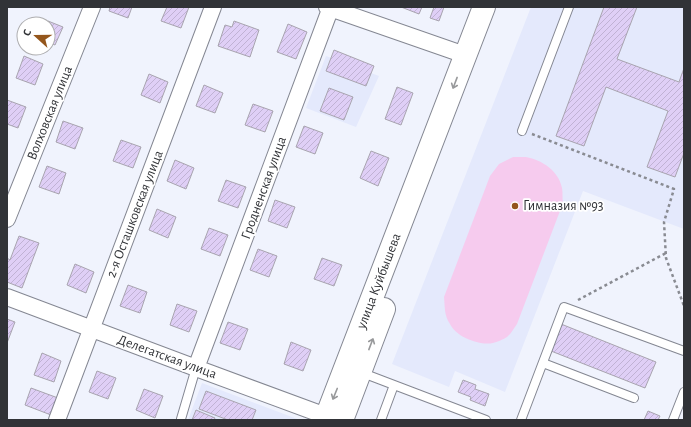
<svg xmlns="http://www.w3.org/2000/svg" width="691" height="427" font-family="'Alegreya Sans',sans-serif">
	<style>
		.built { fill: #e4e9fc }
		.park { fill: #f6cbee }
		.building { fill: url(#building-hatch); stroke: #a8a4af }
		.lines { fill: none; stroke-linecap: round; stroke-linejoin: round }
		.service-casing { stroke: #848792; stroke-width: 10 }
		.minor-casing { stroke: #848792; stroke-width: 18 }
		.secondary-casing { stroke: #848792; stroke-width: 24 }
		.path { stroke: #898b92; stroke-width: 2.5; stroke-dasharray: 3 3; stroke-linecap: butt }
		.service { stroke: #fff; stroke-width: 8 }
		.minor { stroke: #fff; stroke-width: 16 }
		.secondary { stroke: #fff; stroke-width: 22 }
		.oneway { stroke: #98999b }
		.poi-dot { fill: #94561c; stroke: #fff; stroke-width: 1.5 }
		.labels { text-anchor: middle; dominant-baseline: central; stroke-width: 3.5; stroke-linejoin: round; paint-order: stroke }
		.street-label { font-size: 14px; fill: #313337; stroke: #fff }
		.poi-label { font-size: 14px; fill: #313337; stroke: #fff; text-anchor: start }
	</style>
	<defs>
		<pattern id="building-hatch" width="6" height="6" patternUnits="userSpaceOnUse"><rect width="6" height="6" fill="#dfcff6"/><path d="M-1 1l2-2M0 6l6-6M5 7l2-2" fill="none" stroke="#c0b2d4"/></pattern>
	</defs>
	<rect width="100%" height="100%" fill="#f0f3fd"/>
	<path class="built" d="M 531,7 L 684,7 L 684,229 L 583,191 L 505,392 L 455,371 L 449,387 L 392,364 Z
		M 326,56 L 379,76 L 356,127 L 306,108 Z
		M 202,383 L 300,420 L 188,420 Z"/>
	<path class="park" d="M 513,157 C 518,157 522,157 526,157 C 542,160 559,171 562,188 C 563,193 562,198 563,203 L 517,324 C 514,328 511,334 507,337 C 504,339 497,342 493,343 C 480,346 456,337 450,324 C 444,315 445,307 444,297 L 490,176 L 499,164 Z"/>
	<path class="building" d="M 110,7 L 132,7 L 128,18 L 109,11 Z
		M 167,7 L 189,7 L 181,28 L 161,21 Z
		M 401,7 L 422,7 L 419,14 Z
		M 434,7 L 444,7 L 439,21 L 430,18 Z
		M 604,7 L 637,7 L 617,59 L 679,82 L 684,68 L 684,153 L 675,177 L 647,167 L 668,111 L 606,87 L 584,146 L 556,136 Z
		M 48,21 L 63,27 L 55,45 L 48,42 L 48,24 L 47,24 Z
		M 234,21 L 259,30 L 250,57 L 218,46 L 225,25 L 232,27 Z
		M 288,24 L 307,32 L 296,59 L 277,52 Z
		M 334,50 L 374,66 L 366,86 L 326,71 Z
		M 24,56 L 43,64 L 35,85 L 16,78 Z
		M 149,74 L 168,82 L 160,103 L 141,95 Z
		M 204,85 L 223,93 L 215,113 L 196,106 Z
		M 397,87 L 413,93 L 401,125 L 385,119 Z
		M 329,88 L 353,97 L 344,120 L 320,111 Z
		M 7,100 L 26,107 L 18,128 L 7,124 Z
		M 253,104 L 273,111 L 265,132 L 245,125 Z
		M 63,121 L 83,128 L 75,149 L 56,142 Z
		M 304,126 L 323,133 L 315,154 L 296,147 Z
		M 121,140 L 141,147 L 133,168 L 113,161 Z
		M 371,151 L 389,158 L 378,186 L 360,178 Z
		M 175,160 L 194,168 L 186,189 L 167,181 Z
		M 47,166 L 66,173 L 59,194 L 39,187 Z
		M 226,180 L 246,187 L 238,208 L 218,201 Z
		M 275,200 L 295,207 L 287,228 L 268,221 Z
		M 157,209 L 176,217 L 168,238 L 149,230 Z
		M 209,228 L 228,235 L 220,256 L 201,249 Z
		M 19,236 L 39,243 L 22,288 L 7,282 L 7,258 L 10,260 Z
		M 258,249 L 277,256 L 269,277 L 250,270 Z
		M 322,258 L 342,265 L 334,286 L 314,279 Z
		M 75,264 L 94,272 L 86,293 L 67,285 Z
		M 128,285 L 147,292 L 140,313 L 120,306 Z
		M 177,304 L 197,311 L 189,332 L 170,325 Z
		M 7,319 L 15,322 L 7,343 Z
		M 228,322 L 248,329 L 240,350 L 220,343 Z
		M 561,324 L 656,362 L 645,388 L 551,351 Z
		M 291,342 L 311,350 L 303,371 L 284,364 Z
		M 42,353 L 61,361 L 54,382 L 34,375 Z
		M 97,371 L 116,378 L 108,399 L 89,392 Z
		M 463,380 L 476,385 L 475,389 L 489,394 L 485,406 L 470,400 L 471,397 L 458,392 Z
		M 31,388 L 58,398 L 51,415 L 25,405 Z
		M 144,389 L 163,396 L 155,418 L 136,410 Z
		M 206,391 L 256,410 L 252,420 L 228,420 L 199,409 Z
		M 196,410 L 215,418 L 214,420 L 192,420 Z
		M 648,411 L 660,416 L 658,420 L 644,420 Z"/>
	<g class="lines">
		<g class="service-casing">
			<path id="service" d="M 522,131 L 569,7
				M 543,363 L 634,398
				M 360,372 L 486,420
				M 181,419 L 196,368
				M 381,420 L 394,385
				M 521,420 L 564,307 L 684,351
				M 673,420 L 684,392"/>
		</g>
		<g class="minor-casing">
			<path id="minor" d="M 327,7 L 465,55
				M 7,219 L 92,7
				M 7,297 L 196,368 L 326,416
				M 196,368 L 331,7
				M 57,420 L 213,7"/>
		</g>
		<g class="secondary-casing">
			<path id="secondary" d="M 325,420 L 484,7
				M 342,420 L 384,309"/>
		</g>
		<path class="path" d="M 532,134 L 674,189 L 664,222 L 666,258 L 684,306
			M 578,300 L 666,253"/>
		<use href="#service" class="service"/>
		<use href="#minor" class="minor"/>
		<use href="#secondary" class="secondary"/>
	</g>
	<defs><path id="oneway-shaft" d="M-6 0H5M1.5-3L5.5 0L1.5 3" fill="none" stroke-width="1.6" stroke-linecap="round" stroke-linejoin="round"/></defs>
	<g class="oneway">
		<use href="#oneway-shaft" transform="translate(455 83) rotate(111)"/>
		<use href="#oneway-shaft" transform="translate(371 344) rotate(-69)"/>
		<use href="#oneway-shaft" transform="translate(335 394) rotate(112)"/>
	</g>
	<circle class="poi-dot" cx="515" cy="206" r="4"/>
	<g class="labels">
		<g class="street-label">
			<text transform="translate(50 113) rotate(-68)">Волховская улица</text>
			<text transform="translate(264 188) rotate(-70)">Гродненская улица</text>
			<text transform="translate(135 214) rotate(-69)">2-я Осташковская улица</text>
			<text transform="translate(379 281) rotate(-69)">улица Куйбышева</text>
			<text transform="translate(167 357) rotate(20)">Делегатская улица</text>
		</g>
		<g class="poi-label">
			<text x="523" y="206">Гимназия №93</text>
		</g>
	</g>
	<rect width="691" height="427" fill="none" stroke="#313337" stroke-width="16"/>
	<g transform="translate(36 36) rotate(291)"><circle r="19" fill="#ffffff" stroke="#adadaf"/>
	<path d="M0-3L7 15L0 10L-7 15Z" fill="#94561c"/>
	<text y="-6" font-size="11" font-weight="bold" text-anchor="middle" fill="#313337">С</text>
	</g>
</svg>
